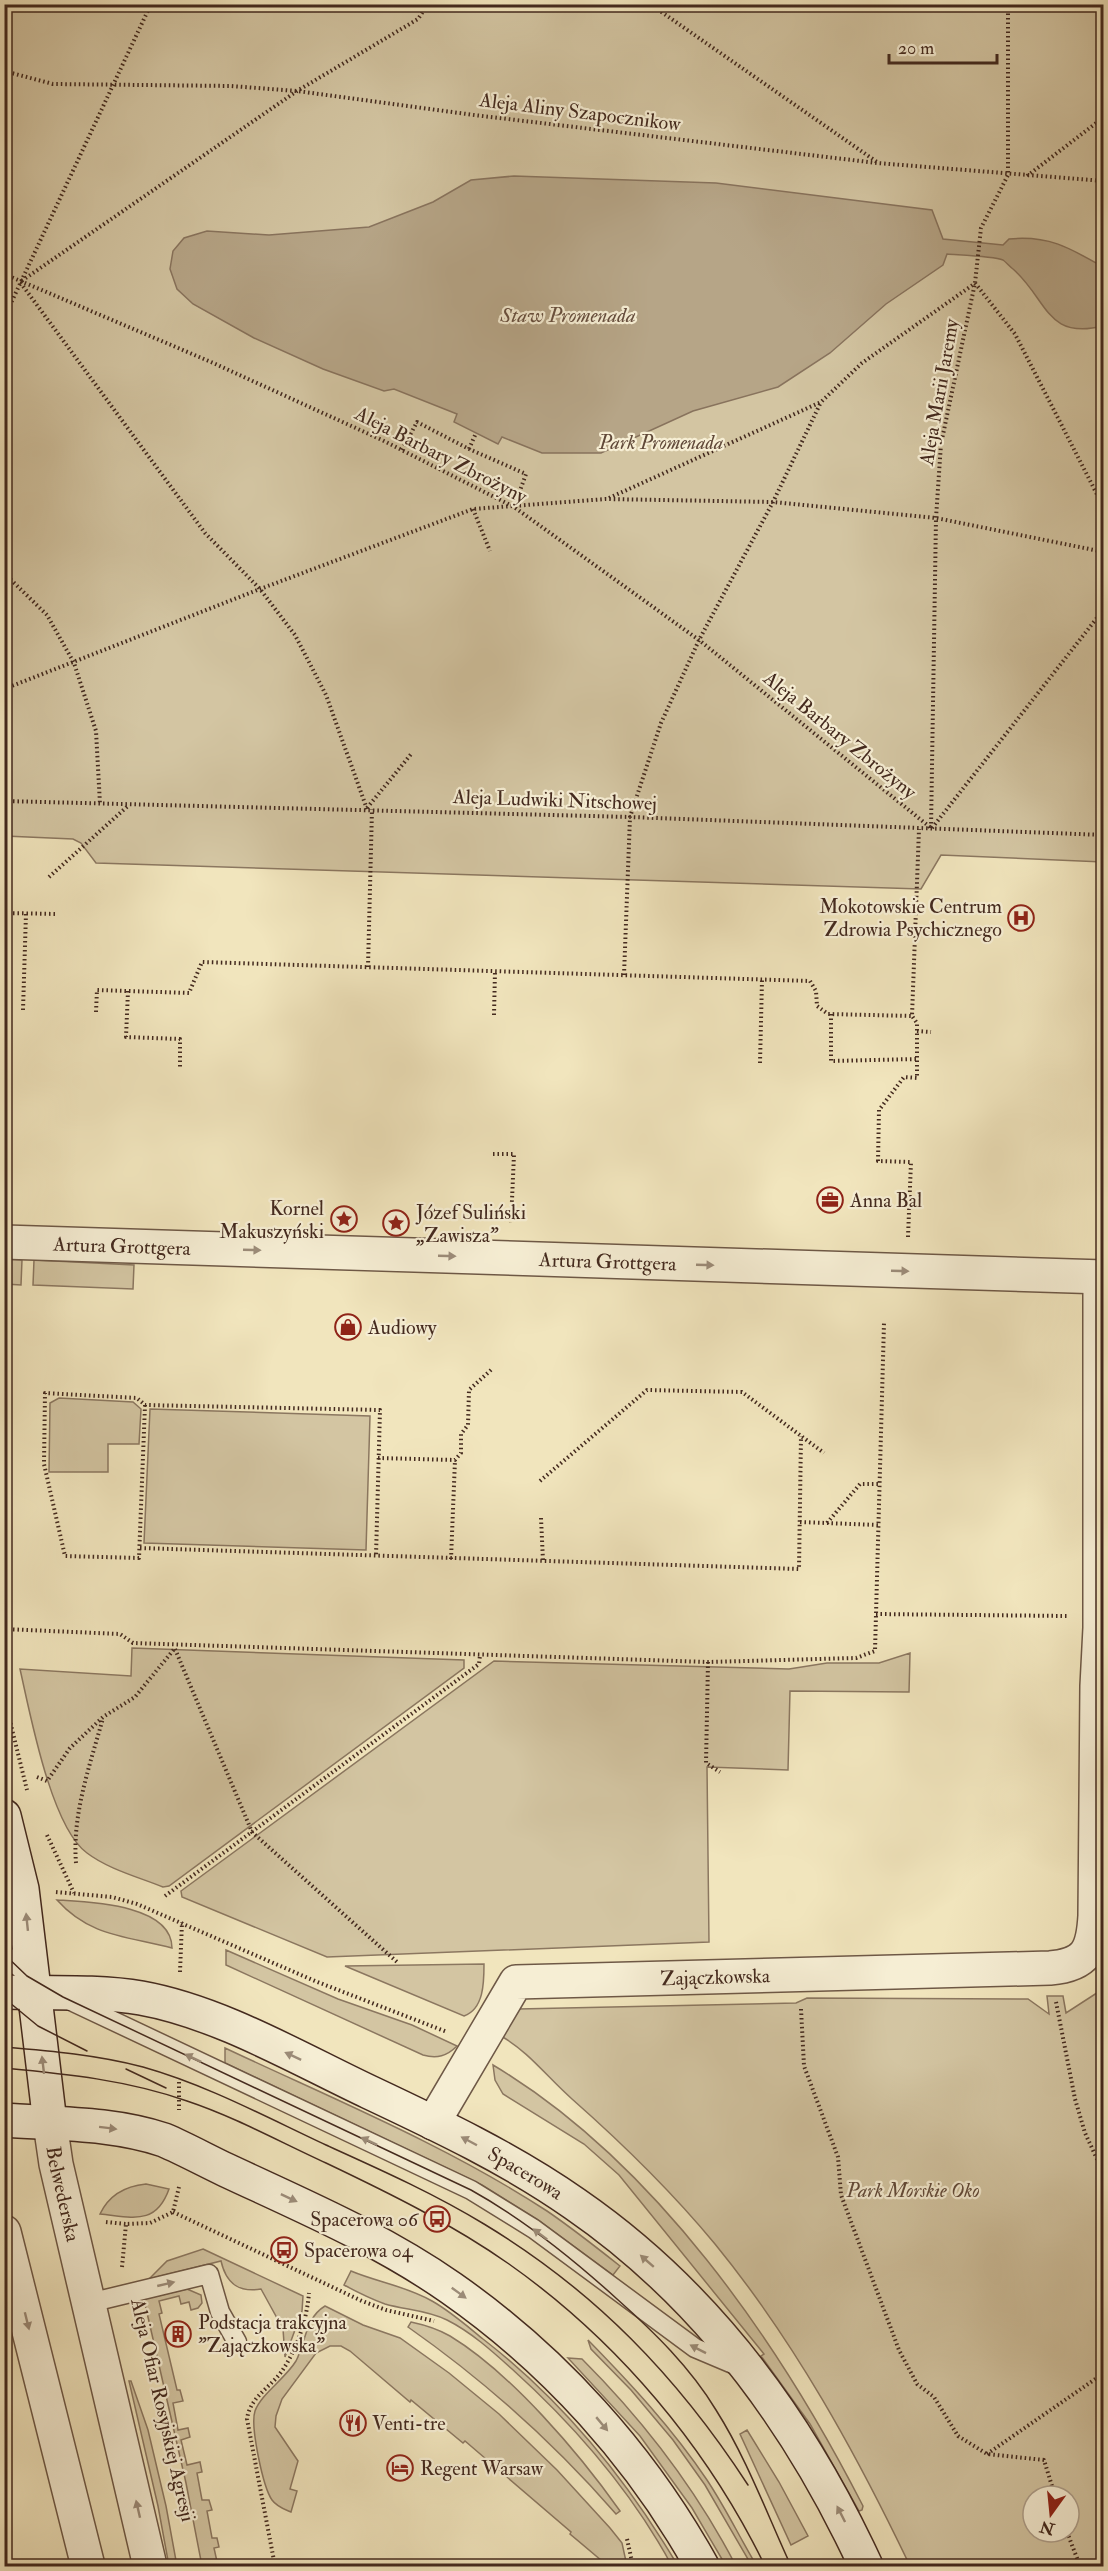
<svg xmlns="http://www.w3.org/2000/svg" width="1108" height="2571" font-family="'IM FELL Double Pica',serif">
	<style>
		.green { fill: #d3c5a2; stroke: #8b7760; stroke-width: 1.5; fill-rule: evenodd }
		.water { fill: #b6a587; stroke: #88735d; stroke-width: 1.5 }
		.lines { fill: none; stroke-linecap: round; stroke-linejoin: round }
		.service-casing { stroke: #6e5846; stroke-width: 21 }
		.minor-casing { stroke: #6e5846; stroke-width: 36 }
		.tertiary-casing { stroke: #6e5846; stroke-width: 36 }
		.secondary-casing { stroke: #43291e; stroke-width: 36 }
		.path { stroke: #43291e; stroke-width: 4; stroke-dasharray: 1.5 3; stroke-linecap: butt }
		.service { stroke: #f6eed4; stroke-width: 18 }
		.minor { stroke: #f6eed4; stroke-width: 33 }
		.tertiary { stroke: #f6eed4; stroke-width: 33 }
		.secondary { stroke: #f6eed4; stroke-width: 33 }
		.tram { stroke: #43291e; stroke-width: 1.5 }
		.oneway { fill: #9c8c79 }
		.labels { text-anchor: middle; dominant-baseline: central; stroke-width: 4.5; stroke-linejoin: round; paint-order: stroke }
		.street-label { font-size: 20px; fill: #43291e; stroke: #f6eed4 }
		.park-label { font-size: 20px; font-style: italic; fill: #604838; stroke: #f6eed4 }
		.poi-label { font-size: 20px; fill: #43291e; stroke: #f6eed4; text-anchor: start }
		.water-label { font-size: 21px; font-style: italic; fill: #664e3e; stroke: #f6eed4 }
	</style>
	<rect width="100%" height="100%" fill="#f1e5bd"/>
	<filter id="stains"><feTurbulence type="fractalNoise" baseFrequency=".00333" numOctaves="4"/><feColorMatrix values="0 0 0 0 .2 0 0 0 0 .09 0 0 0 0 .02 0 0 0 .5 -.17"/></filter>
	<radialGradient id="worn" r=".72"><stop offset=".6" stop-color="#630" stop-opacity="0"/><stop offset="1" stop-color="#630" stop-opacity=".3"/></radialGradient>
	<path class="green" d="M 5,5 L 1103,5 L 1103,862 L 941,855 L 921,889 L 96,863 L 81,843 L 73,839 L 5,836 Z
		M 5,1259 L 22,1260 L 21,1285 L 5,1284 Z
		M 34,1260 L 134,1265 L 133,1289 L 33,1285 Z
		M 59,1398 L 133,1402 L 141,1409 L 139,1444 L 108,1444 L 108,1472 L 49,1472 L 50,1403 Z
		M 150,1409 L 370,1416 L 366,1550 L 144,1543 Z
		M 132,1648 L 464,1660 L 464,1668 L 169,1886 L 163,1887 C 138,1877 108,1869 87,1853 C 51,1827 30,1713 20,1669 L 131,1676 Z
		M 910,1653 L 909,1692 L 790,1691 L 788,1770 L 707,1767 L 709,1942 L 327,1957 L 182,1897 L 181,1891 L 494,1661 L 789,1669 L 827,1663 L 879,1663 Z
		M 57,1900 C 89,1902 172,1904 172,1948 C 127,1936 90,1937 57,1900 Z
		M 226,1950 L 338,1999 L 412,2025 L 457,2046 C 447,2056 437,2059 423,2055 L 226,1965 Z
		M 484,1964 C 484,1982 484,2009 464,2016 L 345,1966 Z
		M 1103,1989 L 1103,2566 L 910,2566 C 856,2453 795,2342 715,2244 C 672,2192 623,2144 572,2099 C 548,2078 529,2052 501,2036 L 518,2009 L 796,2003 L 807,1998 L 1028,1999 L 1049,2014 L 1047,1996 L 1063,1996 L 1066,2013 ZM 1033,2496 L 1069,2496 L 1069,2532 L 1033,2532 Z
		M 225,2048 C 333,2099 446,2145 547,2211 C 572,2228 596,2247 620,2266 L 613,2275 L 537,2219 L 482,2185 L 225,2063 Z
		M 493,2065 C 654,2161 779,2342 863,2506 L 862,2510 L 859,2511 L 810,2424 L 761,2356 L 764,2354 L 619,2175 L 584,2144 L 503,2094 L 495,2080 Z
		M 146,2184 L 169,2189 C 156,2226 132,2217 100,2214 C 109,2195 126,2186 146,2184 Z
		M 203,2249 L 303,2296 L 302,2311 L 285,2357 L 283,2329 L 261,2289 C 238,2293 226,2283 221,2261 L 149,2279 L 167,2261 Z
		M 351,2271 C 377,2282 406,2286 432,2301 C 450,2311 467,2326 483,2339 C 563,2401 627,2480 678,2566 L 672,2566 C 632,2492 574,2425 512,2369 C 492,2351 471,2332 447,2320 C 427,2310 406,2310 385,2304 C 371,2299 357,2292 344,2285 Z
		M 187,2289 L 201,2295 L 202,2303 L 198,2308 L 191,2310 L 189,2302 L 181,2304 L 179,2296 L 159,2301 L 162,2313 L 159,2314 L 177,2390 L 180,2390 L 183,2401 L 173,2403 L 178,2430 L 188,2428 L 190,2437 L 181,2440 L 187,2465 L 200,2462 L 202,2472 L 197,2473 L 202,2500 L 209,2500 L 212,2510 L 207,2511 L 212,2538 L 217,2538 L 219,2547 L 214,2548 L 218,2566 L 202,2566 L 186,2483 L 145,2304 L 144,2299 Z
		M 325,2306 L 363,2325 L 400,2338 L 449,2373 L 499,2414 L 557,2470 L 610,2528 L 622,2543 L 627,2566 L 608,2566 L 570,2534 L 571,2532 L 465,2441 L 463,2443 L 411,2400 L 410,2402 L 350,2351 L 341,2346 L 330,2346 L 316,2353 L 282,2399 L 276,2416 L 275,2427 L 298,2461 L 290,2489 L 297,2491 L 291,2512 C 284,2509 277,2507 272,2500 C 263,2487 250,2426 255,2411 C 261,2394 285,2379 296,2361 C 306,2342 305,2318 325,2306 Z
		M 411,2322 C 425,2325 438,2329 450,2336 C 511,2373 579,2453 620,2511 L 616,2514 C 554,2443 485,2381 408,2327 Z
		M 588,2340 C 631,2384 672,2428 707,2480 C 725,2507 739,2536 755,2563 L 749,2561 L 705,2485 L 673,2440 L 631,2390 L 591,2349 Z
		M 568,2358 L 582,2359 C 644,2421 696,2489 736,2566 L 726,2566 L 692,2508 L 640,2436 Z
		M 129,2381 L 131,2381 L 148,2430 L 166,2506 L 177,2566 L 169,2566 L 158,2506 Z
		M 747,2430 L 779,2482 L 808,2536 L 791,2545 L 740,2434 Z"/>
	<path class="water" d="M 514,176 L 716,183 L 932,210 L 943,239 L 1003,245 L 1009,239 C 1049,235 1070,248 1103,267 L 1103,326 C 1046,340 1048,300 1013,269 C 1010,267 1006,262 1003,260 C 993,256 959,255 947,254 L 943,265 L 886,304 L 830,353 L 778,387 L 693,411 L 601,453 L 542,453 L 502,437 L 498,444 L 454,422 L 457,414 L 394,389 L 384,391 L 323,369 L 254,338 L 193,304 L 177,289 L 170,269 L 173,251 L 184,238 L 207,231 L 269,235 L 369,227 L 433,202 L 471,180 Z"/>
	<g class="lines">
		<g class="service-casing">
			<path id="service" d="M 4,1954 L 32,1979
				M 69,2000 L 471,2190 L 534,2229 L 695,2348 L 740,2367
				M 89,2303 L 209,2274 L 220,2312 L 237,2342"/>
		</g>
		<g class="minor-casing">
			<g id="minor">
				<path id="s1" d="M 4,1242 L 1104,1277"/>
				<path id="s2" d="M 433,2123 L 516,1982 L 1050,1968 C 1086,1965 1093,1951 1095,1916 L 1097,1686 L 1100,1628 L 1100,1277"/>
			</g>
		</g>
		<g class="tertiary-casing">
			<g id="tertiary">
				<path id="s3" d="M 50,2123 L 56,2164 L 150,2566"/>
				<path d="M 4,2232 L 88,2566"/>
			</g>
		</g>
		<g class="secondary-casing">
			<g id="secondary">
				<path d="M 4,1816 L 22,1889 L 50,2123"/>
				<path id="s4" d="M 4,1992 C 46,1993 101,1991 141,1998 C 219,2012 297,2058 369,2092 C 439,2125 511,2159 575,2204 C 707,2295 800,2423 866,2566"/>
				<path d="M 4,2120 C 58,2124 113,2123 164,2140 C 185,2149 205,2160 226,2170 C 303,2206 381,2239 451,2288 C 554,2360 641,2456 702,2566"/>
			</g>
		</g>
		<path class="path" d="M 650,4 L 877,162
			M 4,71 L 53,84 L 231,86 L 297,91 L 474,115 L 877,163 L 1104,181
			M 1027,176 L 1104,117
			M 4,274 L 211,362 L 382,440 L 514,507 L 699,640 L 931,828
			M 975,283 L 1015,334 L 1104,508
			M 4,318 L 151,4
			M 469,449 L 476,433
			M 402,450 L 417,422 L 469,449 L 526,474 L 514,507
			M 609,498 L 821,402 L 862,363 L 974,284
			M 473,509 L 490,551
			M 4,573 L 47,615 L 74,663 L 96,731 L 100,804
			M 4,689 L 260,589 L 473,509 L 606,499 L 773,502 L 936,518 L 1104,552
			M 4,801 L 630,817 L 1104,835
			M 367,808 L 412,753
			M 367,809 L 326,695 L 295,635 L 260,589 L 205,533 L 20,282 L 297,91 L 418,19 L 428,4
			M 931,828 L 936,518 L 941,444 L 975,283 L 981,228 L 1008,175 L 1008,4
			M 932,828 L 1104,609
			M 49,877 L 129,805
			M 4,913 L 57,914
			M 368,967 L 372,809
			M 624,975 L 630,817 L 661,723 L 699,640 L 773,502 L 821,402
			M 128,991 L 126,1037 L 180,1039 L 180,1069
			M 23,1010 L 26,913
			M 96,1012 L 97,990 L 189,993 L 202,962 L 810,981 L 816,991 L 817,1006 L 828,1014 L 912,1016
			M 831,1014 L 831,1061 L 917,1059
			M 494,1015 L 495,971
			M 917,1031 L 931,1032
			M 760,1063 L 762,980
			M 493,1154 L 514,1154 L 511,1223
			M 908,1237 L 911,1162 L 878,1161 L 879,1110 L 904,1077 L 917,1078 L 917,1023 L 912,1016 L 919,829
			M 145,1405 L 139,1558 L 65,1556 L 44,1464 L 45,1393 L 137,1398 L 145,1405 L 380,1410 L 376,1556
			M 378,1458 L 455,1460 L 461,1453 L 461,1434 L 468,1425 L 469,1390 L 492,1369
			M 540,1481 L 647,1390 L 742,1392 L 824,1453
			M 541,1518 L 543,1561
			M 800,1522 L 878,1525
			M 827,1523 L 860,1484 L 879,1484
			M 140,1548 L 799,1569 L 801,1436
			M 451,1559 L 455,1460
			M 876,1614 L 1067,1616
			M 4,1629 L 120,1634 L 133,1643 L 708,1662 L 856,1658 L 875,1651 L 884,1323
			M 175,1649 L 252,1832 L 397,1962
			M 708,1662 L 706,1763 L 720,1772
			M 4,1697 L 27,1790
			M 37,1777 L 47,1781 L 70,1748 L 103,1717 L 135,1697 L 175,1648
			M 47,1835 L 74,1893
			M 76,1863 C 72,1814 90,1765 103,1718
			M 56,1892 L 112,1897 L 137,1904 L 315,1981 L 447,2032
			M 165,1896 L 479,1664 L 480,1655
			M 180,1972 L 182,1922
			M 1056,2002 L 1075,2099 L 1085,2133 L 1104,2174
			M 801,2009 L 804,2066 L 838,2157 L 841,2195 L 899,2350 L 917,2384 L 934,2397 L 958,2436 L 987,2454 L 1044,2460 L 1055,2496
			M 179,2082 L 179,2110
			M 173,2212 L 362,2301 L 386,2310 L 434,2321
			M 106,2222 L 126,2224
			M 122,2267 L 126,2224 L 150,2223 L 173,2212 L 179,2187
			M 987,2454 L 1104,2373
			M 1067,2532 L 1080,2566
			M 627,2539 L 633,2566
			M 275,2566 L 247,2419 C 250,2397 270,2388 282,2371 C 297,2349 307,2319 309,2293"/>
		<use href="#service" class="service"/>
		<use href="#minor" class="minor"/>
		<use href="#tertiary" class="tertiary"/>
		<use href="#secondary" class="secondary"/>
		<path class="tram" d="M 4,1954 L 27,1976 L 63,1997 L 471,2190 C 525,2220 571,2257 617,2299 C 654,2332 690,2367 716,2410 C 747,2459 767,2514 791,2566
			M 4,1998 L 38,2026 L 87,2051
			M 4,2047 C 51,2051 98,2055 143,2067 C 207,2085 266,2117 326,2145 C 379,2169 433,2193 484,2224 C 595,2291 677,2376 748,2485
			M 4,2068 C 67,2074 127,2080 187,2101 C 235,2117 280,2142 326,2163 C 389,2193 452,2224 509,2264 C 618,2341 707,2447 765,2566
			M 126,2069 L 166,2088"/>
	</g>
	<defs><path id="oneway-solid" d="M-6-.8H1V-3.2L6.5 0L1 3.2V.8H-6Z" transform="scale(1.5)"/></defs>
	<g class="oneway">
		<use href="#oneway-solid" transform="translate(252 1250) rotate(2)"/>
		<use href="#oneway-solid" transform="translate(447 1256) rotate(2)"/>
		<use href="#oneway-solid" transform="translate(705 1265) rotate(2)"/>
		<use href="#oneway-solid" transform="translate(900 1271) rotate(2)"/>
		<use href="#oneway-solid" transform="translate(27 1922) rotate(-96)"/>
		<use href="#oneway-solid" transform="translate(293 2056) rotate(-155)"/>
		<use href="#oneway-solid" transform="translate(193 2058) rotate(-154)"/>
		<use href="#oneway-solid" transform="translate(43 2065) rotate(-97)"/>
		<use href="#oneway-solid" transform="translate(108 2128) rotate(7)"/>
		<use href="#oneway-solid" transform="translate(369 2141) rotate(-155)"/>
		<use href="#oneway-solid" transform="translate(469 2141) rotate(-152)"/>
		<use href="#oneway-solid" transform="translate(289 2198) rotate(25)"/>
		<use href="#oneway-solid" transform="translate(540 2234) rotate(-143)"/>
		<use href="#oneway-solid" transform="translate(647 2261) rotate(-139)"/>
		<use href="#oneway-solid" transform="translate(166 2284) rotate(-13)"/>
		<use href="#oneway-solid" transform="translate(459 2293) rotate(36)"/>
		<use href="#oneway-solid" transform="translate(27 2321) rotate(76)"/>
		<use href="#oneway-solid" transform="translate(698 2349) rotate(-153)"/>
		<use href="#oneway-solid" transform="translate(602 2424) rotate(50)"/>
		<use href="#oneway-solid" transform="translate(138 2509) rotate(-103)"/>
		<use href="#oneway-solid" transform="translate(841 2514) rotate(-117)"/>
	</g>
	<defs>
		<g id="hospital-ring" transform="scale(1.35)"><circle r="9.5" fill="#f6eed4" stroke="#8f2418" stroke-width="1.5"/><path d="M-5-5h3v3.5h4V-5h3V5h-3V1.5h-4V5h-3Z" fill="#8f2418"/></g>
		<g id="office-ring" transform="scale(1.35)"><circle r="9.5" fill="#f6eed4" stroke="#8f2418" stroke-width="1.5"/><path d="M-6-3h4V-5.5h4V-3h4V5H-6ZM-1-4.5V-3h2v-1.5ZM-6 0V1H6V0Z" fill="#8f2418"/></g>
		<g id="sight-ring" transform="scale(1.35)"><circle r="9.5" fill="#f6eed4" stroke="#8f2418" stroke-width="1.5"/><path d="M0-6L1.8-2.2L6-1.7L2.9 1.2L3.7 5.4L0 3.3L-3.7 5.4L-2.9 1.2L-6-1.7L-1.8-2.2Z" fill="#8f2418"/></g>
		<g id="shop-ring" transform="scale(1.35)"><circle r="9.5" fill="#f6eed4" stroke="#8f2418" stroke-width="1.5"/><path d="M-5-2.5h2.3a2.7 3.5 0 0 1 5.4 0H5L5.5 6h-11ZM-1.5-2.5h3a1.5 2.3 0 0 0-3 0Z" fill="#8f2418"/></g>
		<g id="bus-ring" transform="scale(1.35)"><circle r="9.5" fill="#f6eed4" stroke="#8f2418" stroke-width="1.5"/><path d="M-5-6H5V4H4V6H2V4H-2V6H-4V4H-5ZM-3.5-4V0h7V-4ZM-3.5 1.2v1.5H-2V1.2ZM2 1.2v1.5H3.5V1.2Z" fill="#8f2418"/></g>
		<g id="building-ring" transform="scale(1.35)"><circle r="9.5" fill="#f6eed4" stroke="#8f2418" stroke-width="1.5"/><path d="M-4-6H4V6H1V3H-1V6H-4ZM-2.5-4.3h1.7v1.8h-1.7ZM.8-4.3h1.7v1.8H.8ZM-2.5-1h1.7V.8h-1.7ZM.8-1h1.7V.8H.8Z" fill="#8f2418"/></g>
		<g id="restaurant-ring" transform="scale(1.35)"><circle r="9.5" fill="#f6eed4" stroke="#8f2418" stroke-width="1.5"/><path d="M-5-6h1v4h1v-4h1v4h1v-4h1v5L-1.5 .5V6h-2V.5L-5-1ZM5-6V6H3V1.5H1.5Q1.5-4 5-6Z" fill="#8f2418"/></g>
		<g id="hotel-ring" transform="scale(1.35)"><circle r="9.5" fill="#f6eed4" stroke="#8f2418" stroke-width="1.5"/><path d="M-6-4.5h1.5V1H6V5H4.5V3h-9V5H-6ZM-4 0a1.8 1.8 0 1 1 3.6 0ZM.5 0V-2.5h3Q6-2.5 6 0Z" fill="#8f2418"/></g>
	</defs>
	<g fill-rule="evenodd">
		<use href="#hospital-ring" x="1021" y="918"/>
		<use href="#office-ring" x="830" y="1200"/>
		<use href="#sight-ring" x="344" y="1219"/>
		<use href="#sight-ring" x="396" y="1223"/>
		<use href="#shop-ring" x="348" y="1327"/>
		<use href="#bus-ring" x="437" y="2219"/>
		<use href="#bus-ring" x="284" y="2250"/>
		<use href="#building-ring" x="178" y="2334"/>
		<use href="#restaurant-ring" x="353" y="2423"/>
		<use href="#hotel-ring" x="400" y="2468"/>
	</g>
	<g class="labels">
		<g class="street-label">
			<text transform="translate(580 112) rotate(7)">Aleja Aliny Szapocznikow</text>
			<text transform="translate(939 392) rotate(-80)">Aleja Marii Jaremy</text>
			<text transform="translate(441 455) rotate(27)">Aleja Barbary Zbrożyny</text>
			<text transform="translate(840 735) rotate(39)">Aleja Barbary Zbrożyny</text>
			<text transform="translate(555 800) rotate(2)">Aleja Ludwiki Nitschowej</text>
			<text stroke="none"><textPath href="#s1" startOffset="118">Artura Grottgera</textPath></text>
			<text stroke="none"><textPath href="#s1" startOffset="604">Artura Grottgera</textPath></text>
			<text stroke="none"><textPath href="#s2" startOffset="363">Zajączkowska</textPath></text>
			<text stroke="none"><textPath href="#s4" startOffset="561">Spacerowa</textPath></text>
			<text stroke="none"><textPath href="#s3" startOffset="72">Belwederska</textPath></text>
			<text transform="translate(163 2410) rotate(77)">Aleja Ofiar Rosyjskiej Agresji</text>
		</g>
		<g class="park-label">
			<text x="661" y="442">Park Promenada</text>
			<text x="913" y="2190">Park Morskie Oko</text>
		</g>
		<g class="poi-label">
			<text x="1002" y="906" text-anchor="end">Mokotowskie Centrum<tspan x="1002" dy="23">Zdrowia Psychicznego</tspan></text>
			<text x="850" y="1200">Anna Bal</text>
			<text x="324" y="1208" text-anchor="end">Kornel<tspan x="324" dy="23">Makuszyński</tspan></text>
			<text x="416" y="1212">Józef Suliński<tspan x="416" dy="23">„Zawisza”</tspan></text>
			<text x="368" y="1327">Audiowy</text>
			<text x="418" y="2219" text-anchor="end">Spacerowa 06</text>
			<text x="304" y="2250">Spacerowa 04</text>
			<text x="198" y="2322">Podstacja trakcyjna<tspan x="198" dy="23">"Zajączkowska"</tspan></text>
			<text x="372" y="2423">Venti-tre</text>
			<text x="420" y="2468">Regent Warsaw</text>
		</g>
		<g class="water-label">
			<text x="568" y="315">Staw Promenada</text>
		</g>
	</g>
	<rect width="1108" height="2571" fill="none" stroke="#f1e5bd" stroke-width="24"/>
	<rect x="6" y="6" width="1096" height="2559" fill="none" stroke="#43291e" stroke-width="3"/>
	<rect x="12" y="12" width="1084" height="2547" fill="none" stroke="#43291e" stroke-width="1.5"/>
	<g transform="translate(1051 2514) rotate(195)"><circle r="28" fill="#f6eed4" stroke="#ae9f8b" stroke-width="1.5"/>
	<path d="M0-4.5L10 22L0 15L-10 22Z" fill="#8f2418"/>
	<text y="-9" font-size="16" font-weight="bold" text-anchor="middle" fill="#43291e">N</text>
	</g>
	<path d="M889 54v9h108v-9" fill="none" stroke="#43291e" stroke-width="3"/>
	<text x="898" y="54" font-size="18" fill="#43291e" stroke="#f6eed4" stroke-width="4.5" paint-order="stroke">20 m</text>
	<rect width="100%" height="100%" filter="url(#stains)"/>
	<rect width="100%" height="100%" fill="url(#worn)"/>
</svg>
